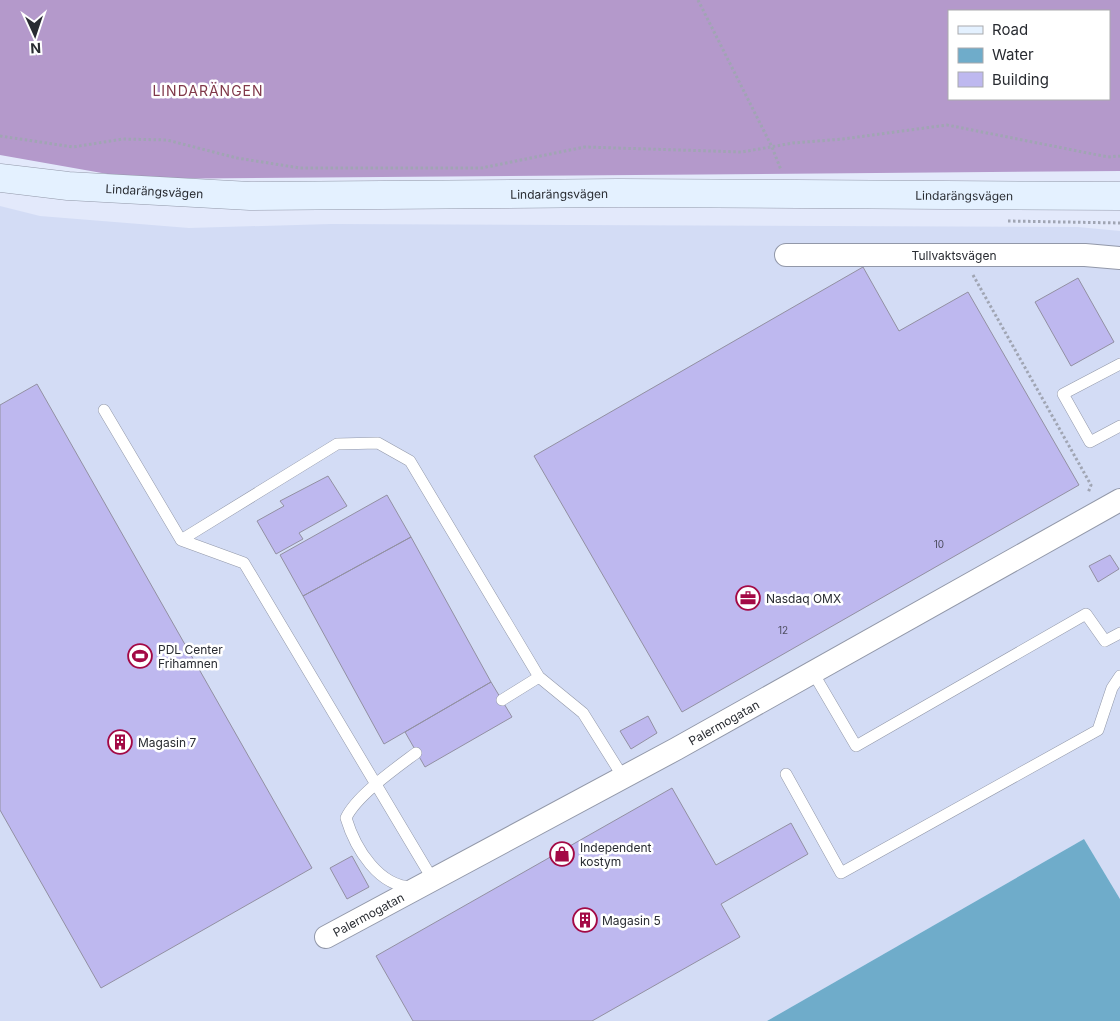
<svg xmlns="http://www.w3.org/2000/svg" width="1120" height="1021" font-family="Inter,sans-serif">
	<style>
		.built { fill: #d3dcf5 }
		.forest { fill: #b499cb; fill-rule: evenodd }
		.water { fill: #6facca }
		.building { fill: #beb8ef; stroke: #9290a2 }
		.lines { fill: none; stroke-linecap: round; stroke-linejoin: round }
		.lane-casing { stroke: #9298a9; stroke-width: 12 }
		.street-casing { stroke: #9298a9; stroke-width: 24 }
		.secondary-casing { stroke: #9298a9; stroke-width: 29 }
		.path { stroke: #a0a5b3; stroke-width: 3; stroke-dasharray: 2.5 2.5; stroke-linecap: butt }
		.lane { stroke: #fff; stroke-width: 11 }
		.street { stroke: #fff; stroke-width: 22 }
		.secondary { stroke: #e4f1ff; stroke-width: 28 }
		.labels { text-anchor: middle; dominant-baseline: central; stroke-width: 5; stroke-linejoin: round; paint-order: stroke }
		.number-label { font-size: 10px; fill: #4e4e60 }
		.street-label { font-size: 12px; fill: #282b31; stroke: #fff }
		.poi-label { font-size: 12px; fill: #282b31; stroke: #fff; text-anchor: start }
		.neighbourhood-label { font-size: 14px; letter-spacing: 1px; fill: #81394a; stroke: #fff }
	</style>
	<rect width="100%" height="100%" fill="#e3e9fb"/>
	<path class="built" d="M 0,206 L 40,216 L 189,228 L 331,224 L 1078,227 L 1120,231 L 1120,899 L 1084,839 L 767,1021 L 0,1021 Z"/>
	<path class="forest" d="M 0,0 L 1120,0 L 1120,171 L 136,179 L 0,155 ZM 949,11 L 1109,11 L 1109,99 L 949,99 Z"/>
	<path class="water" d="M 1084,839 L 1120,899 L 1120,1021 L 767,1021 Z"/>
	<path class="building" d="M 863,267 L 899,331 L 968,292 L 1079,485 L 682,712 L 534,456 Z
		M 1078,278 L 1114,342 L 1071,366 L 1035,302 Z
		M 37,384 L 312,868 L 101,988 L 0,810 L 0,405 Z
		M 328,476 L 347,506 L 299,533 L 303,539 L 276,554 L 257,521 L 284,506 L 280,501 Z
		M 387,495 L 411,537 L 303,596 L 280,555 Z
		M 411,537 L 491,682 L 384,744 L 303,596 Z
		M 1110,555 L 1119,569 L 1098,582 L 1089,566 Z
		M 491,682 L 512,717 L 425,767 L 405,732 Z
		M 648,716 L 657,733 L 631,749 L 620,731 Z
		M 672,788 L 716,865 L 791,823 L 808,854 L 721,904 L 740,937 L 592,1021 L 413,1021 L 376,956 Z
		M 352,856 L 369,887 L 347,899 L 330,868 Z"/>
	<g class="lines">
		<g class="lane-casing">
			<path id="lane" d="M 1120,364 L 1063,394 L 1090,442 L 1120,426
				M 104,410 L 181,540 L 244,563 L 433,880
				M 181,540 L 337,444 L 378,443 L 410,461 L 539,677 L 583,713 L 623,777
				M 812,671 L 856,746 L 1086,614 L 1105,641 L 1120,633
				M 502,700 L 539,677
				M 786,774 L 841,873 L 1098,730 L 1112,688 L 1120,676
				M 414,887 C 379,888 355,848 346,818 C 356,796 396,768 416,753"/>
		</g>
		<g class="street-casing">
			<g id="street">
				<path id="s1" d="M 786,255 L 1085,255 L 1120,258"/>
				<path id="s2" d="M 326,937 L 676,749 L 1120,500"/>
			</g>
		</g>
		<g class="secondary-casing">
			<g id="secondary">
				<path id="s3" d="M 0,178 L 68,186 L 250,196 L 618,193 L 1120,196"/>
			</g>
		</g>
		<path class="path" d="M 698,0 L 772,147 L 781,170
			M 0,136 L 73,147 L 123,139 L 167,140 L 237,158 L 300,168 L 482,168 L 585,147 L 742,152 L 793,143 L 843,139 L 947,125 L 1108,157 L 1120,156
			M 1008,221 L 1120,223
			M 973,275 L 1091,485 L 1088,493"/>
		<use href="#lane" class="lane"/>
		<use href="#street" class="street"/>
		<use href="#secondary" class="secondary"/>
	</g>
	<defs>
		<g id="office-ring" transform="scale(1.25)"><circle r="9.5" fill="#fff" stroke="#a30945" stroke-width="1.5"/><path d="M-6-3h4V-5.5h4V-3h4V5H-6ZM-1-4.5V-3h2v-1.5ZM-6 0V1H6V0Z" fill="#a30945"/></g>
		<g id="stadium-ring" transform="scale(1.25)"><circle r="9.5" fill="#fff" stroke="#a30945" stroke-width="1.5"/><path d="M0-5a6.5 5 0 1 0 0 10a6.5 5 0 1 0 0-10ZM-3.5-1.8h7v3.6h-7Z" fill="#a30945"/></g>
		<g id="building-ring" transform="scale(1.25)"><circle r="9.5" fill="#fff" stroke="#a30945" stroke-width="1.5"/><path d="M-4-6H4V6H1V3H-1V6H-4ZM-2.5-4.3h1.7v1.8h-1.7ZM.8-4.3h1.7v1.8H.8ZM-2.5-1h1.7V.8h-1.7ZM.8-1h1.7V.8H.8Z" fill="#a30945"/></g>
		<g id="shop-ring" transform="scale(1.25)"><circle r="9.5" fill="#fff" stroke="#a30945" stroke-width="1.5"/><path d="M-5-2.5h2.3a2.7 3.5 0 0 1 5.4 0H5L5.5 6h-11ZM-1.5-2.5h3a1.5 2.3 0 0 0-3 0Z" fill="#a30945"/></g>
	</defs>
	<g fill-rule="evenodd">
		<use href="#office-ring" x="748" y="598"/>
		<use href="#stadium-ring" x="140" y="656"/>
		<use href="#building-ring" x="120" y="742"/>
		<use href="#shop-ring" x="562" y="854"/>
		<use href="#building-ring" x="585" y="920"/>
	</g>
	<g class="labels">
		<g class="number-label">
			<text x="939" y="544">10</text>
			<text x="783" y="630">12</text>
		</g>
		<g class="street-label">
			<text stroke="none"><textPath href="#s3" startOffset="155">Lindarängsvägen</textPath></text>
			<text stroke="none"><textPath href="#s3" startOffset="560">Lindarängsvägen</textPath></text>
			<text stroke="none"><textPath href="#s3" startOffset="965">Lindarängsvägen</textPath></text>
			<text stroke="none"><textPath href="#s1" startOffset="168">Tullvaktsvägen</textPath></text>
			<text stroke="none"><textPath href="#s2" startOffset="452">Palermogatan</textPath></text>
			<text stroke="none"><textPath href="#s2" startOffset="48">Palermogatan</textPath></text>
		</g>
		<g class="poi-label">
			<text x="766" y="598">Nasdaq OMX</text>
			<text x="158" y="649">PDL Center<tspan x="158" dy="14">Frihamnen</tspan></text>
			<text x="138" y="742">Magasin 7</text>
			<text x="580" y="847">Independent<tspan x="580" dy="14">kostym</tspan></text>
			<text x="602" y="920">Magasin 5</text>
		</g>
		<g class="neighbourhood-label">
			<text x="208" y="90">LINDARÄNGEN</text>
		</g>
	</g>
	<rect x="948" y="10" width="162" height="90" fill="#ffffff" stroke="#a9aaad"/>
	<rect x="958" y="26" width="25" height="8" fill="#e4f1ff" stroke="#a9aaad"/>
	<text x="992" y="35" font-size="15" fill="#282b31">Road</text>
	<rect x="958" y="48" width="25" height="15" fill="#6facca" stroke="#a9aaad"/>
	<text x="992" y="60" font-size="15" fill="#282b31">Water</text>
	<rect x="958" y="72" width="25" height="15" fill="#beb8ef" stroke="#a9aaad"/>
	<text x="992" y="85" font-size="15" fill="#282b31">Building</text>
	<g transform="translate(35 35) rotate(177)" stroke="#ffffff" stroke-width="4" paint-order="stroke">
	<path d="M0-4L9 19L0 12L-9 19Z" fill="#282b31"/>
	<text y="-8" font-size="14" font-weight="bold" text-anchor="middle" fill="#282b31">N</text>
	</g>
</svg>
